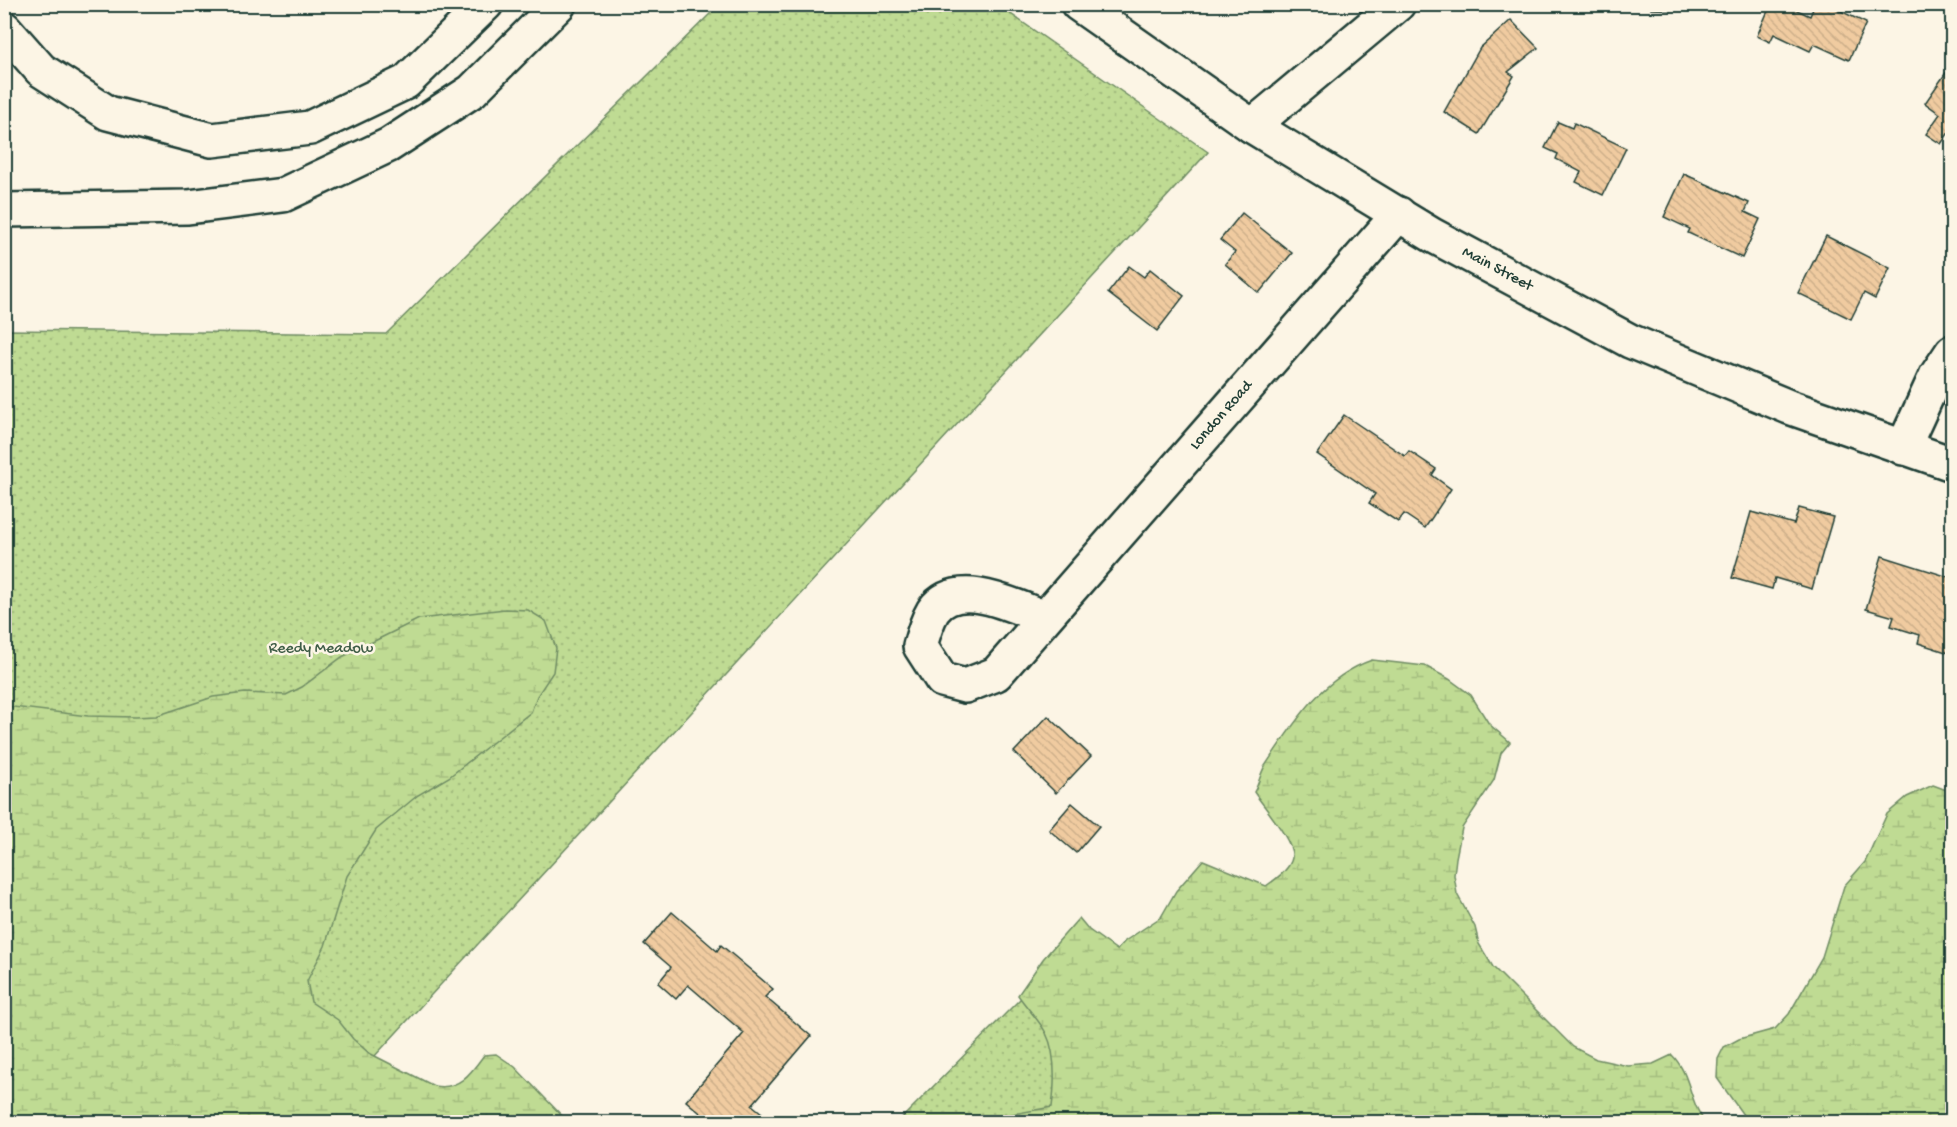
<svg xmlns="http://www.w3.org/2000/svg" width="1957" height="1127" font-family="'Gochi Hand',sans-serif">
	<style>
		.grass { fill: url(#grass-dots); stroke: #6f8c64; stroke-width: 1.5 }
		.wetland { fill: url(#wetland-marsh); stroke: #6f8c64; stroke-width: 1.5 }
		.building { fill: url(#building-back-hatch); stroke: #1f3d34; stroke-width: 1.5 }
		.lines { fill: none; stroke-linecap: round; stroke-linejoin: round }
		.street-casing { stroke: #1f3d34; stroke-width: 38 }
		.secondary-casing { stroke: #1f3d34; stroke-width: 38 }
		.highway-casing { stroke: #1f3d34; stroke-width: 38 }
		.street { stroke: #fcf5e5; stroke-width: 33 }
		.secondary { stroke: #fcf5e5; stroke-width: 33 }
		.highway { stroke: #fcf5e5; stroke-width: 33 }
		.labels { text-anchor: middle; dominant-baseline: central; stroke-width: 5; stroke-linejoin: round; paint-order: stroke }
		.street-label { font-size: 16px; fill: #1f3d34; stroke: #fcf5e5 }
		.park-label { font-size: 16px; fill: #3f5d47; stroke: #fcf5e5 }
	</style>
	<defs>
		<pattern id="grass-dots" width="8" height="8" patternUnits="userSpaceOnUse" patternTransform="scale(1.5)"><rect width="8" height="8" fill="#bfdb93"/><path d="M2 2h.1M6 6h.1" fill="none" stroke="#a4bd7f" stroke-width="1.8" stroke-linecap="round"/></pattern>
		<pattern id="wetland-marsh" width="20" height="14" patternUnits="userSpaceOnUse" patternTransform="scale(1.5)"><rect width="20" height="14" fill="#bfdb93"/><path d="M1 5h8M5 5V1M11 12h8M15 12V8" fill="none" stroke="#a4bd7f"/></pattern>
		<pattern id="building-back-hatch" width="6" height="6" patternUnits="userSpaceOnUse" patternTransform="scale(1.5)"><rect width="6" height="6" fill="#f0cba0"/><path d="M-1 5l2 2M0 0l6 6M5-1l2 2" fill="none" stroke="#cdaf8a"/></pattern>
	</defs>
	<rect width="100%" height="100%" fill="#fcf5e5"/>
	<filter id="ink" filterUnits="userSpaceOnUse"><feTurbulence type="fractalNoise" baseFrequency=".0167" numOctaves="2"/><feDisplacementMap in="SourceGraphic" scale="12" xChannelSelector="R" yChannelSelector="G"/><feConvolveMatrix kernelMatrix="1 2 1 2 8 2 1 2 1" color-interpolation-filters="sRGB"/></filter>
	<g filter="url(#ink)">
		<path class="grass" d="M 964,4 L 1005,10 L 1208,152 L 314,1122 L 5,1122 L 5,330 L 386,334 L 719,5 Z
			M 1026,993 L 1378,1122 L 898,1122 Z"/>
		<path class="wetland" d="M 505,609 L 528,610 L 546,621 L 556,648 L 553,672 L 537,696 L 531,712 L 449,777 L 418,795 L 376,830 L 347,876 L 325,946 L 307,981 L 311,1002 L 338,1020 L 353,1039 L 369,1053 L 434,1086 C 459,1091 471,1073 484,1055 L 496,1054 L 515,1067 L 568,1122 L 5,1122 L 5,706 L 88,716 L 135,717 L 156,716 L 213,697 L 245,693 L 286,695 L 302,687 L 342,657 L 419,619 Z
			M 1372,660 L 1425,666 L 1449,679 L 1471,695 L 1489,724 L 1510,742 L 1501,753 L 1494,780 L 1462,828 L 1456,858 L 1454,875 L 1457,894 L 1475,927 L 1479,944 L 1493,967 L 1573,1047 L 1596,1059 L 1628,1066 L 1653,1064 L 1672,1055 C 1691,1074 1689,1102 1705,1122 L 990,1122 L 1007,1115 L 1052,1107 C 1055,1084 1057,1055 1046,1033 C 1039,1020 1026,1007 1018,995 L 1043,959 L 1079,918 L 1089,930 L 1117,950 L 1125,941 L 1161,917 L 1176,891 L 1203,860 L 1266,886 C 1275,880 1290,869 1292,858 C 1295,842 1263,806 1254,792 C 1259,784 1260,774 1265,766 C 1293,724 1322,677 1372,660 Z
			M 1933,785 L 1952,792 L 1952,880 L 1946,901 L 1952,910 L 1952,1122 L 1748,1122 L 1717,1078 L 1718,1059 L 1724,1047 L 1739,1039 L 1775,1029 L 1789,1014 L 1822,957 L 1844,886 L 1865,862 L 1887,814 L 1907,797 Z"/>
		<path class="building" d="M 1651,4 L 1684,4 L 1683,10 L 1651,9 Z
			M 1771,4 L 1784,4 L 1810,16 L 1815,4 L 1826,4 L 1866,23 L 1849,60 L 1814,44 L 1810,51 L 1774,34 L 1770,42 L 1757,36 Z
			M 1511,20 L 1538,48 L 1508,72 L 1514,76 L 1479,134 L 1444,112 L 1480,48 Z
			M 1952,64 L 1952,128 L 1941,144 L 1926,134 L 1940,114 L 1925,103 Z
			M 1558,122 L 1572,128 L 1574,123 L 1626,148 L 1603,195 L 1576,182 L 1581,172 L 1556,159 L 1558,154 L 1545,148 Z
			M 1684,174 L 1749,203 L 1745,212 L 1760,219 L 1742,258 L 1688,233 L 1690,229 L 1664,217 Z
			M 1242,213 L 1292,253 L 1259,293 L 1225,264 L 1235,252 L 1220,240 Z
			M 1826,236 L 1890,268 L 1875,299 L 1864,293 L 1851,319 L 1798,293 Z
			M 1129,266 L 1144,277 L 1150,269 L 1184,296 L 1157,331 L 1108,293 Z
			M 1344,415 L 1405,456 L 1409,451 L 1436,469 L 1432,475 L 1451,489 L 1425,528 L 1404,514 L 1398,522 L 1369,503 L 1375,494 L 1317,454 Z
			M 1799,508 L 1833,517 L 1812,589 L 1775,578 L 1772,589 L 1732,578 L 1751,512 L 1794,524 Z
			M 1882,556 L 1952,578 L 1952,654 L 1918,643 L 1920,635 L 1891,626 L 1894,617 L 1866,609 Z
			M 1048,716 L 1091,756 L 1056,793 L 1014,752 Z
			M 1072,803 L 1099,826 L 1076,853 L 1049,830 Z
			M 672,912 L 717,951 L 721,945 L 773,989 L 765,997 L 811,1036 L 752,1105 L 773,1122 L 711,1122 L 686,1101 L 744,1033 L 688,985 L 676,999 L 658,983 L 671,967 L 644,944 Z"/>
		<g class="lines">
			<g class="street-casing">
				<path id="street" d="M 1252,126 L 1398,4
					M 1903,448 L 1936,376 L 1952,352
					M 1045,618 C 1016,607 957,576 933,611 C 927,621 923,635 920,646 L 942,680 L 965,686 L 996,674 L 1045,618 L 1399,214"/>
			</g>
			<g class="secondary-casing">
				<path id="secondary" d="M 1078,4 L 1252,126 L 1432,235 L 1630,341 L 1789,407 L 1952,464"/>
			</g>
			<g class="highway-casing">
				<path id="highway" d="M 4,28 L 41,70 L 108,113 L 212,140 L 310,128 L 406,82 L 486,4
					M 4,210 L 188,207 L 283,195 L 389,145 L 472,91 L 559,4"/>
			</g>
			<use href="#street" class="street"/>
			<use href="#secondary" class="secondary"/>
			<use href="#highway" class="highway"/>
		</g>
	</g>
	<g class="labels">
		<g class="street-label">
			<text transform="translate(1497 270) rotate(28)">Main Street</text>
			<text transform="translate(1222 416) rotate(-49)">London Road</text>
		</g>
		<g class="park-label">
			<text x="321" y="649">Reedy Meadow</text>
		</g>
	</g>
	<rect width="1957" height="1127" fill="none" stroke="#fcf5e5" stroke-width="24"/>
	<rect x="12" y="12" width="1933" height="1103" fill="none" stroke="#1f3d34" stroke-width="2" filter="url(#ink)"/>
</svg>
